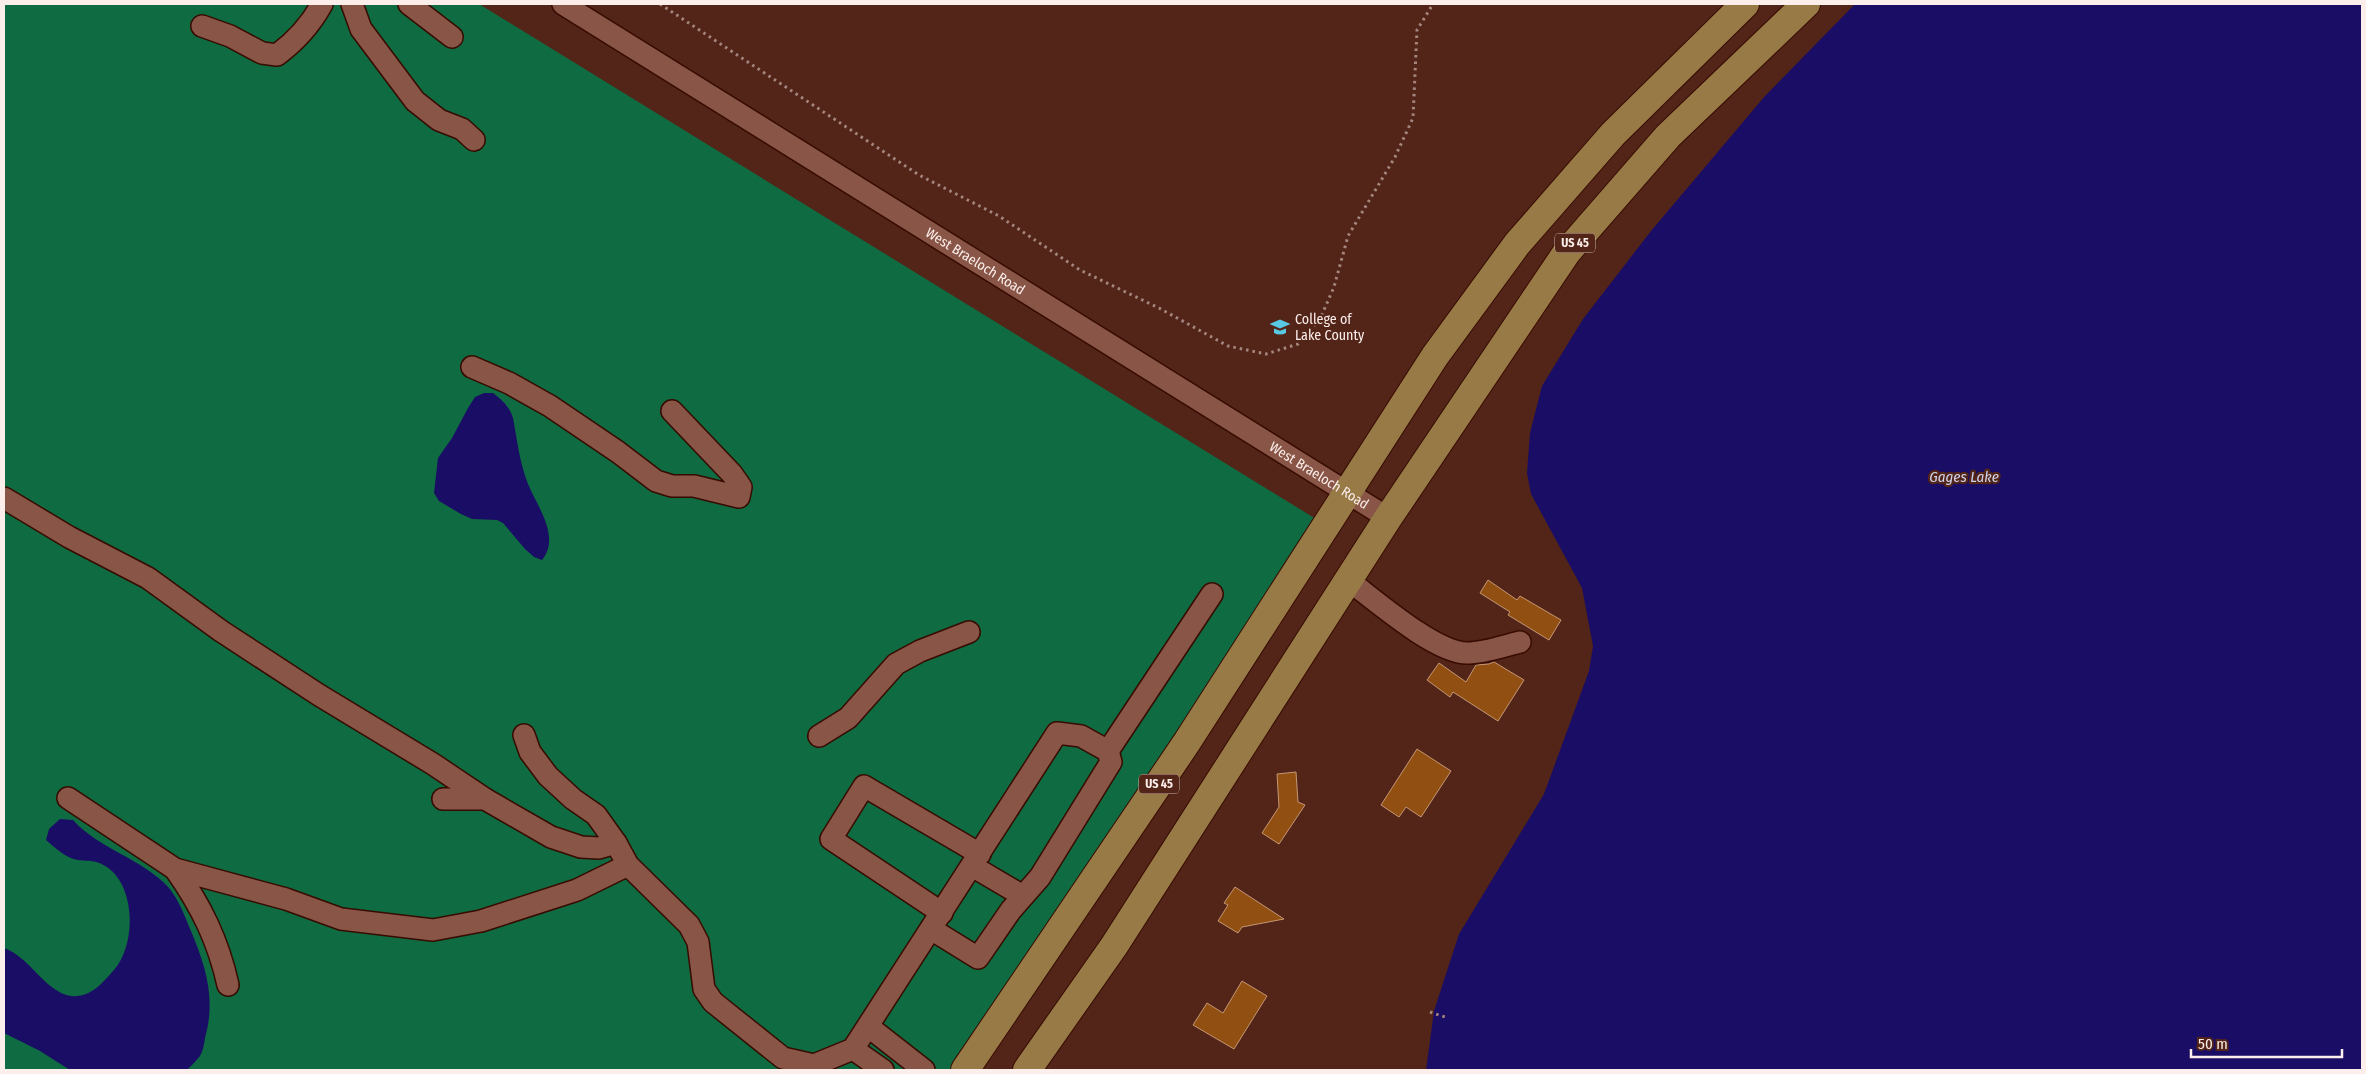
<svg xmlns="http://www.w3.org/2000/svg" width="2366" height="1074" font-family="'Fira Sans Condensed',sans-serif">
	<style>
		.green { fill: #0f6b41 }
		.water { fill: #1a0d65 }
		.building { fill: #914f12; stroke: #c59775 }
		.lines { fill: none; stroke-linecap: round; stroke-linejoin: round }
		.minor-casing { stroke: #370b01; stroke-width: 24 }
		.major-casing { stroke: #370b01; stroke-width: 30 }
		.path { stroke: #a4867e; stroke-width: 3; stroke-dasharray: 2.5 4; stroke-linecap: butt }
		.minor { stroke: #885546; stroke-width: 21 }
		.major { stroke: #987a47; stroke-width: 28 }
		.labels { text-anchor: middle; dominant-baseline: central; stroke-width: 4.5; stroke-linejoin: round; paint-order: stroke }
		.shield { fill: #532518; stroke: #c9b2ac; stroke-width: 1 }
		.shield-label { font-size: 12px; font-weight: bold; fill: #fbeeeb }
		.street-label { font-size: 14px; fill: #fbeeeb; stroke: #532518 }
		.poi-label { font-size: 14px; fill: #fbeeeb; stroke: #532518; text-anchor: start }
		.water-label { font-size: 15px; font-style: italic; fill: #cfd4ec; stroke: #532518 }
	</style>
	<rect width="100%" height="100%" fill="#532518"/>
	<path class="green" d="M 4,4 L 479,4 L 1316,519 L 960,1070 L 4,1070 Z"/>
	<path class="water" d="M 1855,4 L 2362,4 L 2362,1070 L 1426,1070 L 1434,1011 L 1459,934 L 1544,794 L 1589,671 L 1593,646 L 1582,588 L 1531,494 L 1527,473 L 1530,433 L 1542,386 L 1583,319 L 1651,231 L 1765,96 Z
		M 484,393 L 493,393 C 502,400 510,407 513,418 C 517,440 520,464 528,484 C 537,506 561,537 542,560 L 534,557 L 525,549 L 503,523 L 497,520 L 472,519 L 461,514 L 439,501 L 434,493 L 438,458 L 452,438 L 468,408 L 475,397 Z
		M 60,819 L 73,820 C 100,850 142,858 169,888 C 179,900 185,917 191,931 C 206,967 216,999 205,1038 C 204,1044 203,1051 200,1056 C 196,1061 191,1066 187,1070 L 70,1070 L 40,1051 L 4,1033 L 4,948 C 30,957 45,992 71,996 C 91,998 102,983 114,970 C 136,945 136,887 107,867 C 94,859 91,862 78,860 C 66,858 55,848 46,840 L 49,829 Z"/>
	<path class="building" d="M 1488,580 L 1517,600 L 1520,596 L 1561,620 L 1549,640 L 1508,615 L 1510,612 L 1480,593 Z
		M 1494,662 L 1524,680 L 1498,721 L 1453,692 L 1450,697 L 1427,680 L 1439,663 L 1466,682 L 1476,665 L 1489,664 Z
		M 1417,749 L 1451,771 L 1421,817 L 1406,807 L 1399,817 L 1381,805 Z
		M 1296,772 L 1298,802 L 1305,805 L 1279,844 L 1262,833 L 1279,807 L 1277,774 Z
		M 1235,887 L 1284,919 L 1242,927 L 1238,933 L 1218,921 L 1228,905 L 1224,903 Z
		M 1242,981 L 1267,996 L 1234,1049 L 1193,1025 L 1207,1003 L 1223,1013 Z"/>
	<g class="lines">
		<g class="minor-casing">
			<g id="minor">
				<path d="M 352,4 L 361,29 L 415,101 L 439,120 L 462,129 L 474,140"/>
				<path d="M 409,4 L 452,37"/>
				<path id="s1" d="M 563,4 L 1388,518"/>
				<path d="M 202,26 L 230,36 L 262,53 L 277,55 C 296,41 311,24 322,4"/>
				<path d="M 472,367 L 509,383 L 550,406 L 618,452 L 656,481 L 672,486 L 694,486 L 739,497 L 741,487 L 732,474 L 672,411"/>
				<path d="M 4,498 L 69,537 L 148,578 L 221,631 L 319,695 L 433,764 L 485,799"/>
				<path d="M 1348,580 C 1375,600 1435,653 1467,653 C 1485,653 1503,646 1520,642"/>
				<path d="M 524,735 L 530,752 L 548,776 L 573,799 L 596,815 L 616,843 L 628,865 L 689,925 L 698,942 L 704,989 L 713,1002 L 783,1058 L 814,1065 L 853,1049 L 1057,733 L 1081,736 L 1108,751 L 1212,594"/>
				<path d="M 819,736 L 848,718 L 896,664 L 920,651 L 969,632"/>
				<path d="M 68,798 L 175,869 L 286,899 L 341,919 L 433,930 L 481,921 L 577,890 L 628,865"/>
				<path d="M 443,799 L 485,799 L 551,837 L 581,847 L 599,848 L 616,843"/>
				<path d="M 972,866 L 1023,896"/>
				<path d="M 175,869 C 201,906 218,940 228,985"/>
				<path d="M 942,913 L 831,839 L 864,786 L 980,854"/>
				<path d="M 931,929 L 978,958 L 1011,910 L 1040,877 L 1111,762 L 1108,751"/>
				<path d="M 869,1027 L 924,1070"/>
				<path d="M 853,1049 L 883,1070"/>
			</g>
		</g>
		<g class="major-casing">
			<path id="major" d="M 965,1070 L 1187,742 L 1435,356 L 1517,244 L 1613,134 L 1745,4
				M 1027,1070 L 1114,946 L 1388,518 L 1567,252 L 1668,136 L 1806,4"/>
		</g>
		<path class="path" d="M 660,4 L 919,175 L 999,216 L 1080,270 L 1159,308 L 1228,346 L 1266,354 L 1298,344 L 1320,319 L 1334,287 L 1348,236 L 1395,157 L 1413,118 L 1417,30 L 1433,4
			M 1430,1012 L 1445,1017"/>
		<use href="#minor" class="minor"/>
		<use href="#major" class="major"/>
	</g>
	<defs>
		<g id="university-bare" transform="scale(1.5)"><path d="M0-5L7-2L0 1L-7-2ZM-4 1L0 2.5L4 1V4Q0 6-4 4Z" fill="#59c8e4" stroke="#532518" stroke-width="2.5" paint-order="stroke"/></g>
	</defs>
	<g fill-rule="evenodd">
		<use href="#university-bare" x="1280" y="327"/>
	</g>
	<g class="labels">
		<g class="shield">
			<rect x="1555" y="233.5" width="40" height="19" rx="4"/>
			<rect x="1139" y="774.5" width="40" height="19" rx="4"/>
		</g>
		<g class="shield-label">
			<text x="1575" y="243">US 45</text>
			<text x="1159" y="784">US 45</text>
		</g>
		<g class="street-label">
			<text stroke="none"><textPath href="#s1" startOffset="486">West Braeloch Road</textPath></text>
			<text stroke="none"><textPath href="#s1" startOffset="891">West Braeloch Road</textPath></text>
		</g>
		<g class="poi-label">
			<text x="1295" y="319">College of<tspan x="1295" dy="16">Lake County</tspan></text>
		</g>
		<g class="water-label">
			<text x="1964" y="477">Gages Lake</text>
		</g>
	</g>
	<rect width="2366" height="1074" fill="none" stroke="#fbeeeb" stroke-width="10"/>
	<path d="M2191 1049v8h151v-8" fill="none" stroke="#fbeeeb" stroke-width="2.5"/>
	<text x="2198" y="1049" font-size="15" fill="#fbeeeb" stroke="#532518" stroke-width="4" paint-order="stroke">50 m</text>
</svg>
